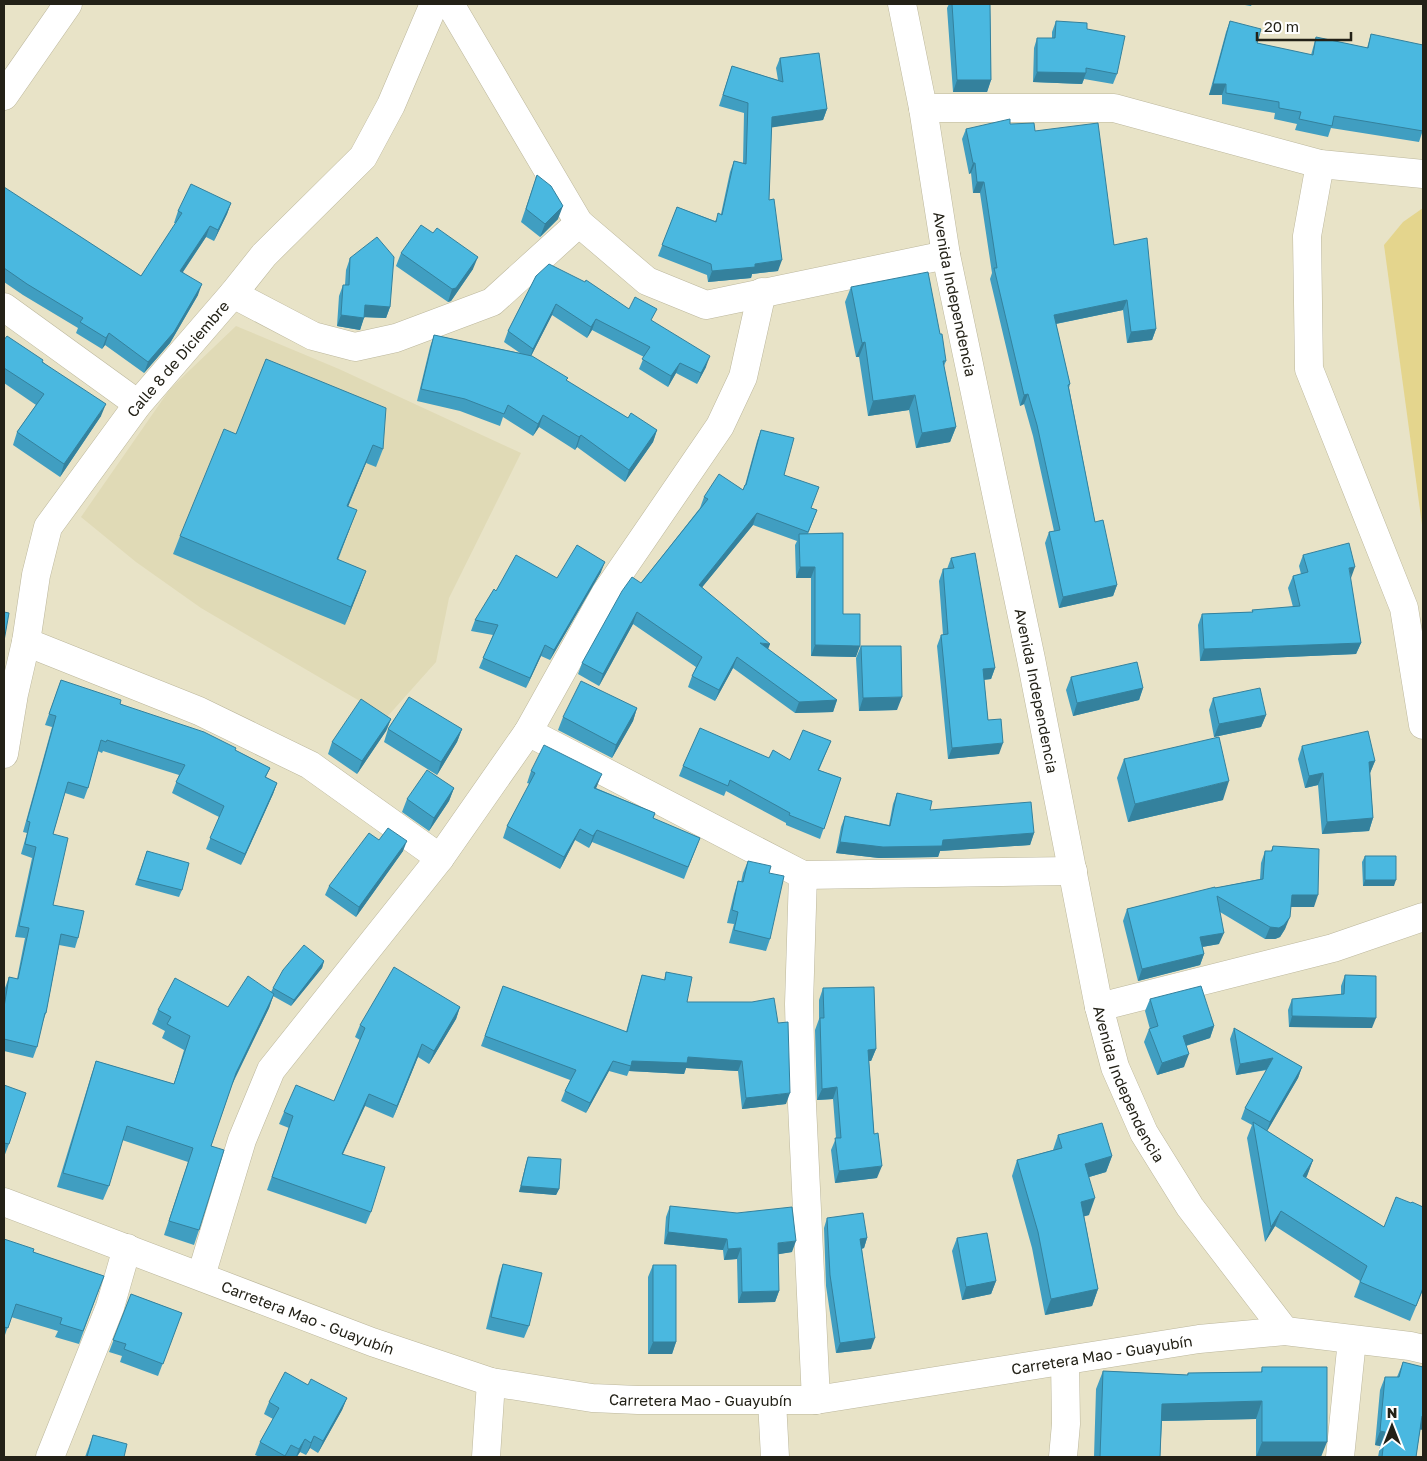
<svg xmlns="http://www.w3.org/2000/svg" width="1427" height="1461" font-family="'Golos Text',sans-serif">
	<style>
		.built { fill: #e0dab6 }
		.green { fill: #e4d58d }
		.lines { fill: none; stroke-linecap: round; stroke-linejoin: round }
		.street-casing { stroke: #bcb79c; stroke-width: 29 }
		.secondary-casing { stroke: #bcb79c; stroke-width: 29 }
		.street { stroke: #fff; stroke-width: 28 }
		.secondary { stroke: #fff; stroke-width: 28 }
		.wall { fill: #409ec1 }
		.shaded-wall { fill: #34819d }
		.building { fill: #4ab8e0; stroke: #34819d }
		.labels { text-anchor: middle; dominant-baseline: central; stroke-width: 5; stroke-linejoin: round; paint-order: stroke }
		.street-label { font-size: 15px; fill: #232117; stroke: #fff }
	</style>
	<rect width="100%" height="100%" fill="#e8e3c7"/>
	<path class="built" d="M 236,326 L 339,369 L 521,453 L 449,598 L 436,662 L 387,717 L 201,608 L 136,562 L 81,517 L 170,389 Z"/>
	<path class="green" d="M 1423,208 L 1423,532 L 1384,245 L 1403,222 Z"/>
	<g class="lines">
		<g class="street-casing">
			<g id="street">
				<path d="M 450,4 L 579,223 L 647,281 L 706,305 L 946,255"/>
				<path id="s1" d="M 902,4 L 923,108 L 946,255 L 1031,659 L 1099,1007 L 1115,1067 L 1144,1133 L 1190,1207 L 1285,1331"/>
				<path d="M 4,96 L 68,4"/>
				<path d="M 923,108 L 1114,108 L 1320,164 L 1423,174"/>
				<path d="M 1320,164 L 1307,236 L 1309,369 L 1404,608 L 1423,725"/>
				<path d="M 233,294 L 313,336 L 355,347 L 396,338 L 492,302 L 579,223"/>
				<path d="M 4,307 L 138,404"/>
				<path d="M 26,642 L 199,711 L 310,765 L 440,858"/>
				<path d="M 528,732 L 803,875 L 1073,871"/>
				<path id="s2" d="M 4,754 L 14,694 L 26,642 L 36,575 L 48,527 L 138,404 L 233,294 L 264,255 L 363,157 L 391,105 L 434,4"/>
				<path d="M 803,875 L 799,1004 L 801,1083 L 816,1400"/>
				<path d="M 1099,1007 L 1333,948 L 1423,917"/>
				<path d="M 201,1276 L 242,1140 L 271,1070 L 440,858 L 528,732 L 605,594 L 720,426 L 743,377 L 762,292"/>
				<path d="M 772,1401 L 775,1457"/>
				<path d="M 50,1457 L 110,1307 L 127,1248"/>
				<path d="M 486,1457 L 491,1382"/>
				<path d="M 1063,1457 L 1066,1424 L 1065,1361"/>
				<path d="M 1340,1457 L 1352,1340"/>
			</g>
		</g>
		<g class="secondary-casing">
			<g id="secondary">
				<path id="s3" d="M 4,1202 L 372,1342 L 491,1382 L 592,1398 L 638,1400 L 816,1400 L 1199,1339 L 1285,1331 L 1410,1346 L 1423,1349"/>
			</g>
		</g>
		<use href="#street" class="street"/>
		<use href="#secondary" class="secondary"/>
	</g>
	<path class="wall" d="M 949,4 L 990,4 L 991,80 L 987,92 L 953,92 L 947,8 Z
		M 1239,4 L 1252,4 L 1251,6 Z
		M 1056,21 L 1087,29 L 1117,74 L 1113,84 L 1084,79 L 1082,84 L 1033,82 L 1034,48 L 1037,38 L 1052,38 L 1052,32 Z
		M 1230,21 L 1257,43 L 1311,55 L 1316,37 L 1367,48 L 1371,34 L 1423,130 L 1419,142 L 1331,128 L 1328,137 L 1295,130 L 1297,124 L 1274,119 L 1275,113 L 1222,104 L 1222,95 L 1209,95 L 1226,32 Z
		M 780,58 L 827,109 L 823,120 L 771,127 L 769,200 L 778,271 L 752,274 L 751,278 L 708,282 L 707,275 L 658,256 L 677,207 L 715,221 L 721,214 L 730,172 L 734,161 L 743,163 L 744,113 L 719,106 L 732,66 L 778,80 L 776,68 Z
		M 1010,124 L 1035,131 L 1114,245 L 1156,329 L 1152,340 L 1127,343 L 1123,310 L 1056,324 L 1070,384 L 1069,388 L 1095,522 L 1117,585 L 1113,596 L 1059,608 L 1045,543 L 1049,532 L 1054,531 L 1033,436 L 1024,404 L 1020,406 L 990,279 L 992,273 L 980,193 L 973,193 L 971,173 L 969,174 L 962,139 L 966,129 Z
		M 537,175 L 558,219 L 540,237 L 521,222 Z
		M 4,188 L 141,276 L 176,223 L 174,223 L 178,211 L 231,203 L 227,214 L 214,241 L 206,237 L 183,272 L 198,295 L 170,343 L 144,373 L 105,345 L 102,349 L 76,333 L 78,328 L 23,295 L 4,282 Z
		M 401,253 L 473,269 L 451,301 L 448,302 L 396,266 Z
		M 350,258 L 390,307 L 386,318 L 364,317 L 360,330 L 337,326 L 339,296 L 343,285 L 345,285 L 346,270 Z
		M 536,276 L 629,309 L 652,321 L 706,367 L 697,384 L 676,373 L 668,387 L 639,369 L 644,357 L 592,330 L 587,338 L 552,315 L 531,356 L 567,381 L 628,418 L 657,430 L 653,442 L 625,482 L 577,447 L 575,450 L 539,427 L 533,436 L 503,417 L 500,426 L 460,411 L 417,401 L 430,347 L 434,335 L 520,353 L 504,342 L 508,331 Z
		M 851,287 L 946,361 L 944,366 L 956,427 L 950,442 L 916,448 L 909,410 L 868,416 L 859,357 L 856,357 L 845,302 Z
		M 4,340 L 43,362 L 101,416 L 60,477 L 13,445 L 17,432 L 36,405 L 4,383 Z
		M 266,359 L 383,449 L 376,467 L 366,463 L 348,506 L 350,528 L 338,560 L 366,571 L 345,625 L 173,554 L 180,536 L 236,434 Z
		M 761,430 L 784,475 L 811,508 L 817,510 L 808,534 L 843,614 L 856,657 L 811,656 L 811,578 L 796,578 L 795,545 L 797,541 L 753,525 L 702,587 L 768,649 L 837,700 L 833,712 L 795,713 L 733,668 L 715,701 L 688,687 L 692,676 L 696,667 L 633,624 L 599,686 L 578,674 L 582,663 L 641,583 L 700,508 L 704,497 L 743,490 L 745,485 L 757,441 Z
		M 1303,555 L 1350,578 L 1361,643 L 1356,654 L 1200,661 L 1198,625 L 1202,614 L 1252,612 L 1252,610 L 1293,607 L 1288,588 L 1293,576 L 1301,574 L 1299,566 Z
		M 951,558 L 995,668 L 991,679 L 984,680 L 988,720 L 999,754 L 948,759 L 937,646 L 941,635 L 943,635 L 939,581 L 943,569 L 947,569 Z
		M 601,572 L 550,660 L 541,656 L 526,688 L 479,668 L 493,635 L 471,631 L 475,620 L 496,591 L 557,578 Z
		M 861,646 L 897,710 L 859,711 L 856,658 Z
		M 1071,677 L 1143,688 L 1139,700 L 1073,716 L 1066,690 Z
		M 61,680 L 235,750 L 270,768 L 266,777 L 277,783 L 273,794 L 241,865 L 206,849 L 219,817 L 172,793 L 179,775 L 103,751 L 102,753 L 98,751 L 88,788 L 84,799 L 65,793 L 53,834 L 53,905 L 78,938 L 75,948 L 59,945 L 46,1013 L 42,1024 L 37,1047 L 33,1058 L 4,1051 L 4,997 L 5,988 L 9,977 L 17,979 L 25,938 L 15,937 L 32,858 L 21,854 L 27,833 L 23,832 L 52,727 L 45,725 Z
		M 1213,698 L 1266,715 L 1261,727 L 1214,737 L 1209,710 Z
		M 637,708 L 633,721 L 612,758 L 558,730 L 563,717 Z
		M 391,719 L 386,731 L 357,774 L 328,754 L 332,742 Z
		M 388,729 L 462,729 L 457,742 L 437,775 L 384,742 Z
		M 831,741 L 819,770 L 841,778 L 820,839 L 786,825 L 786,823 L 726,791 L 724,796 L 679,776 L 683,766 L 769,758 L 790,760 Z
		M 1302,746 L 1375,761 L 1370,773 L 1373,818 L 1369,831 L 1322,834 L 1318,785 L 1305,788 L 1298,759 Z
		M 1124,759 L 1223,800 L 1128,822 L 1117,778 Z
		M 531,771 L 597,786 L 596,788 L 655,813 L 653,819 L 700,838 L 684,879 L 592,842 L 589,848 L 575,840 L 560,869 L 503,838 L 507,826 L 530,784 L 527,783 Z
		M 454,788 L 449,801 L 429,831 L 402,812 L 407,799 Z
		M 897,793 L 930,810 L 1034,833 L 1030,845 L 940,851 L 938,857 L 879,858 L 836,853 L 841,827 L 845,816 L 889,825 L 893,804 Z
		M 379,840 L 403,851 L 356,917 L 325,895 L 329,886 Z
		M 1273,846 L 1314,907 L 1291,907 L 1285,929 L 1280,937 L 1275,939 L 1265,939 L 1220,912 L 1219,944 L 1202,947 L 1204,954 L 1200,965 L 1138,981 L 1123,921 L 1127,909 L 1215,888 L 1260,879 L 1261,863 L 1265,851 L 1271,851 Z
		M 147,851 L 182,890 L 179,897 L 135,885 Z
		M 1365,856 L 1394,886 L 1363,886 L 1362,862 Z
		M 748,861 L 769,873 L 770,939 L 766,951 L 729,943 L 734,924 L 727,923 L 734,894 L 738,881 L 741,882 L 743,873 Z
		M 324,961 L 322,968 L 291,1006 L 273,996 L 269,1008 L 232,1085 L 211,1146 L 199,1230 L 194,1245 L 164,1235 L 188,1162 L 122,1140 L 109,1186 L 103,1200 L 57,1187 L 91,1076 L 96,1061 L 174,1084 L 184,1050 L 162,1038 L 165,1031 L 152,1024 L 158,1010 L 228,1007 L 271,992 L 273,988 Z
		M 666,972 L 687,1002 L 786,1104 L 742,1109 L 738,1071 L 686,1068 L 684,1074 L 629,1071 L 627,1076 L 609,1071 L 586,1113 L 561,1101 L 565,1091 L 570,1080 L 481,1046 L 503,986 L 626,1032 L 639,985 L 642,975 L 664,980 Z
		M 1345,975 L 1372,1028 L 1289,1027 L 1288,1010 L 1292,999 L 1341,995 L 1341,986 Z
		M 823,988 L 876,1049 L 871,1061 L 869,1061 L 877,1178 L 835,1183 L 831,1150 L 836,1138 L 833,1099 L 817,1100 L 815,1030 L 819,1019 L 819,1000 Z
		M 1150,999 L 1214,1026 L 1210,1038 L 1186,1046 L 1184,1067 L 1157,1075 L 1144,1042 L 1149,1029 L 1150,1029 L 1145,1011 Z
		M 460,1007 L 456,1019 L 429,1064 L 418,1057 L 393,1118 L 365,1106 L 343,1154 L 371,1212 L 366,1224 L 267,1190 L 289,1128 L 279,1124 L 284,1112 L 334,1101 L 360,1040 L 355,1037 L 360,1025 Z
		M 1234,1028 L 1302,1067 L 1298,1078 L 1267,1131 L 1313,1160 L 1306,1178 L 1384,1227 L 1411,1203 L 1423,1207 L 1423,1290 L 1410,1321 L 1354,1297 L 1360,1281 L 1275,1226 L 1265,1242 L 1247,1138 L 1252,1125 L 1241,1119 L 1245,1108 L 1267,1070 L 1236,1075 L 1230,1039 Z
		M 4,1085 L 9,1144 L 4,1157 Z
		M 1058,1135 L 1112,1156 L 1106,1172 L 1089,1177 L 1089,1215 L 1084,1216 L 1098,1289 L 1092,1306 L 1045,1315 L 1032,1248 L 1012,1176 L 1017,1160 L 1053,1150 Z
		M 528,1157 L 559,1189 L 556,1195 L 519,1192 L 526,1163 Z
		M 670,1206 L 792,1252 L 778,1254 L 779,1291 L 775,1302 L 738,1303 L 737,1259 L 724,1260 L 723,1250 L 664,1244 L 666,1217 Z
		M 827,1218 L 867,1238 L 864,1248 L 862,1249 L 871,1349 L 836,1353 L 826,1286 L 824,1228 Z
		M 957,1238 L 996,1281 L 991,1294 L 962,1300 L 952,1251 Z
		M 4,1239 L 33,1252 L 104,1276 L 79,1344 L 55,1337 L 58,1331 L 11,1317 L 4,1338 Z
		M 503,1264 L 529,1326 L 524,1338 L 486,1329 L 499,1276 Z
		M 653,1265 L 676,1342 L 672,1354 L 648,1354 L 648,1277 Z
		M 131,1294 L 182,1313 L 158,1376 L 120,1362 L 122,1356 L 109,1352 Z
		M 1403,1362 L 1420,1430 L 1416,1457 L 1378,1457 L 1380,1446 L 1375,1445 L 1380,1390 L 1385,1377 L 1397,1377 Z
		M 1262,1367 L 1321,1457 L 1256,1457 L 1256,1419 L 1162,1421 L 1160,1457 L 1094,1457 L 1096,1389 L 1103,1371 L 1187,1375 L 1188,1373 L 1261,1372 Z
		M 308,1385 L 347,1398 L 342,1410 L 318,1453 L 310,1448 L 306,1455 L 300,1452 L 297,1457 L 260,1457 L 255,1455 L 260,1442 L 273,1419 L 264,1414 L 269,1402 Z
		M 93,1435 L 124,1457 L 85,1457 Z"/>
	<path class="shaded-wall" d="M 1037,72 L 1086,73 L 1082,84 L 1033,82 Z
		M 957,80 L 991,80 L 987,92 L 953,92 Z
		M 1213,84 L 1226,84 L 1222,95 L 1209,95 Z
		M 827,109 L 823,120 L 768,128 L 772,117 Z
		M 973,163 L 975,163 L 971,173 L 969,174 Z
		M 977,182 L 984,182 L 980,193 L 973,193 Z
		M 231,203 L 227,214 L 214,241 L 218,230 Z
		M 563,206 L 558,219 L 540,237 L 545,224 Z
		M 210,226 L 206,237 L 176,282 L 180,271 Z
		M 478,257 L 473,269 L 451,301 L 448,302 L 452,289 Z
		M 782,260 L 778,271 L 752,274 L 751,278 L 708,282 L 712,271 Z
		M 202,284 L 198,295 L 170,343 L 144,373 L 148,362 Z
		M 1127,300 L 1123,310 L 1050,325 L 1054,315 Z
		M 556,304 L 552,315 L 529,360 L 533,349 Z
		M 365,305 L 390,307 L 386,318 L 361,317 Z
		M 341,315 L 364,318 L 360,330 L 337,326 Z
		M 596,319 L 592,330 L 587,338 L 591,327 Z
		M 1156,329 L 1152,340 L 1127,343 L 1131,332 Z
		M 109,333 L 105,345 L 102,349 L 106,338 Z
		M 865,342 L 859,357 L 856,357 L 862,343 Z
		M 710,356 L 706,367 L 697,384 L 701,373 Z
		M 680,363 L 676,373 L 668,387 L 671,376 Z
		M 1028,394 L 1024,404 L 1020,406 L 1024,395 Z
		M 915,395 L 909,410 L 868,416 L 873,401 Z
		M 106,404 L 101,416 L 60,477 L 64,464 Z
		M 543,415 L 539,427 L 533,436 L 538,424 Z
		M 956,427 L 950,442 L 916,448 L 922,433 Z
		M 657,430 L 653,442 L 625,482 L 629,470 Z
		M 581,435 L 577,447 L 575,450 L 579,437 Z
		M 373,445 L 366,463 L 341,524 L 347,506 Z
		M 357,510 L 350,528 L 330,578 L 337,559 Z
		M 757,513 L 753,525 L 695,596 L 699,585 Z
		M 605,562 L 601,572 L 550,660 L 554,650 Z
		M 800,567 L 815,567 L 811,578 L 796,578 Z
		M 1355,567 L 1351,578 L 1349,568 Z
		M 366,571 L 359,590 L 345,625 L 351,607 Z
		M 1117,585 L 1113,596 L 1059,608 L 1063,597 Z
		M 637,612 L 633,624 L 599,686 L 603,674 Z
		M 760,643 L 770,644 L 766,655 Z
		M 1361,643 L 1356,654 L 1200,661 L 1204,649 Z
		M 545,645 L 541,656 L 526,688 L 530,678 Z
		M 815,645 L 860,646 L 856,657 L 811,656 Z
		M 737,657 L 733,668 L 715,701 L 719,690 Z
		M 995,668 L 991,679 L 979,680 L 983,669 Z
		M 1143,688 L 1139,700 L 1073,716 L 1077,703 Z
		M 902,697 L 897,710 L 859,711 L 863,698 Z
		M 837,700 L 833,712 L 795,713 L 799,702 Z
		M 637,708 L 633,721 L 612,758 L 616,745 Z
		M 1266,715 L 1261,727 L 1214,737 L 1219,724 Z
		M 391,719 L 386,731 L 357,774 L 362,761 Z
		M 462,729 L 457,742 L 437,775 L 441,762 Z
		M 1003,743 L 999,754 L 948,759 L 952,748 Z
		M 1375,761 L 1370,773 L 1364,775 L 1369,762 Z
		M 1323,773 L 1318,785 L 1305,788 L 1309,776 Z
		M 602,774 L 597,786 L 590,800 L 594,788 Z
		M 1229,781 L 1223,800 L 1128,822 L 1135,804 Z
		M 277,783 L 273,794 L 241,865 L 245,854 Z
		M 454,788 L 449,801 L 429,831 L 434,818 Z
		M 1373,818 L 1369,831 L 1322,834 L 1327,822 Z
		M 580,829 L 575,840 L 560,869 L 564,857 Z
		M 597,830 L 592,842 L 589,848 L 593,836 Z
		M 1034,833 L 1030,845 L 940,851 L 938,857 L 879,858 L 836,853 L 840,842 L 943,840 Z
		M 407,841 L 403,851 L 356,917 L 359,907 Z
		M 1365,880 L 1396,880 L 1394,886 L 1363,886 Z
		M 1292,895 L 1318,895 L 1314,907 L 1288,907 Z
		M 1290,917 L 1285,929 L 1280,937 L 1275,939 L 1265,939 L 1270,927 Z
		M 1224,933 L 1219,944 L 1196,948 L 1200,937 Z
		M 1204,954 L 1200,965 L 1138,981 L 1142,969 Z
		M 324,961 L 322,968 L 291,1006 L 294,1000 Z
		M 274,994 L 269,1008 L 230,1088 L 236,1073 Z
		M 460,1007 L 456,1019 L 429,1064 L 434,1051 Z
		M 1292,1016 L 1376,1018 L 1372,1028 L 1289,1027 Z
		M 1214,1026 L 1210,1038 L 1178,1048 L 1183,1036 Z
		M 422,1044 L 418,1057 L 393,1118 L 397,1106 Z
		M 876,1049 L 871,1061 L 864,1061 L 868,1050 Z
		M 1189,1054 L 1184,1067 L 1157,1075 L 1162,1063 Z
		M 688,1057 L 742,1061 L 738,1071 L 686,1068 L 684,1074 L 629,1071 L 632,1061 Z
		M 1273,1058 L 1269,1069 L 1236,1075 L 1240,1064 Z
		M 613,1061 L 609,1071 L 586,1113 L 590,1103 Z
		M 1302,1067 L 1298,1078 L 1266,1133 L 1270,1122 Z
		M 837,1087 L 833,1099 L 817,1100 L 822,1089 Z
		M 790,1093 L 786,1104 L 742,1109 L 746,1098 Z
		M 369,1094 L 365,1106 L 337,1166 L 342,1154 Z
		M 1112,1156 L 1106,1172 L 1079,1180 L 1085,1164 Z
		M 1313,1160 L 1307,1176 L 1297,1192 L 1303,1176 Z
		M 882,1166 L 877,1178 L 835,1183 L 839,1171 Z
		M 521,1186 L 559,1189 L 556,1195 L 519,1192 Z
		M 1095,1198 L 1089,1215 L 1075,1219 L 1081,1202 Z
		M 1281,1211 L 1275,1226 L 1265,1242 L 1271,1227 Z
		M 668,1232 L 727,1239 L 723,1250 L 664,1244 Z
		M 867,1238 L 864,1248 L 857,1249 L 860,1239 Z
		M 796,1241 L 792,1252 L 774,1255 L 778,1243 Z
		M 741,1248 L 737,1259 L 724,1260 L 728,1249 Z
		M 996,1281 L 991,1294 L 962,1300 L 966,1287 Z
		M 1098,1289 L 1092,1306 L 1045,1315 L 1051,1299 Z
		M 779,1291 L 775,1302 L 738,1303 L 742,1292 Z
		M 875,1338 L 871,1349 L 836,1353 L 840,1343 Z
		M 653,1342 L 676,1342 L 672,1354 L 648,1354 Z
		M 347,1398 L 342,1410 L 318,1453 L 323,1441 Z
		M 1262,1401 L 1256,1419 L 1156,1421 L 1162,1404 Z
		M 1422,1416 L 1423,1416 L 1423,1430 L 1417,1429 Z
		M 1380,1431 L 1385,1432 L 1380,1446 L 1375,1445 Z
		M 314,1436 L 310,1448 L 306,1455 L 311,1443 Z
		M 305,1439 L 300,1452 L 296,1457 L 299,1449 Z
		M 1262,1442 L 1327,1442 L 1321,1457 L 1256,1457 Z"/>
	<path class="building" d="M 952,4 L 990,4 L 991,80 L 957,80 Z
		M 1056,21 L 1087,23 L 1087,29 L 1125,36 L 1117,74 L 1086,68 L 1086,73 L 1037,72 L 1037,38 L 1055,38 Z
		M 1230,21 L 1261,29 L 1257,43 L 1313,55 L 1316,37 L 1368,48 L 1371,34 L 1423,45 L 1423,131 L 1334,116 L 1332,126 L 1299,119 L 1301,112 L 1279,108 L 1279,102 L 1226,93 L 1226,84 L 1213,84 Z
		M 819,53 L 827,109 L 772,117 L 769,200 L 774,199 L 782,260 L 755,264 L 755,267 L 712,271 L 711,264 L 662,245 L 677,207 L 716,222 L 718,213 L 722,215 L 734,161 L 746,164 L 748,103 L 723,95 L 732,66 L 783,82 L 780,58 Z
		M 1010,119 L 1010,124 L 1034,123 L 1035,131 L 1098,123 L 1114,245 L 1147,238 L 1156,329 L 1131,332 L 1127,300 L 1054,315 L 1070,384 L 1068,385 L 1095,522 L 1103,520 L 1117,585 L 1063,597 L 1049,532 L 1060,530 L 1037,425 L 1028,394 L 1024,395 L 994,268 L 997,268 L 984,182 L 977,182 L 975,163 L 973,163 L 966,129 Z
		M 537,175 L 551,186 L 563,206 L 545,224 L 526,209 Z
		M 191,184 L 231,203 L 218,230 L 210,226 L 180,271 L 202,284 L 174,332 L 148,362 L 109,333 L 106,338 L 80,322 L 83,318 L 27,284 L 4,268 L 4,187 L 141,276 L 182,213 L 178,211 Z
		M 421,225 L 433,233 L 437,228 L 478,257 L 456,288 L 452,289 L 401,253 Z
		M 377,237 L 394,257 L 390,307 L 365,305 L 364,318 L 341,315 L 343,285 L 349,285 L 350,258 Z
		M 549,264 L 585,282 L 586,280 L 629,309 L 635,297 L 657,309 L 651,320 L 710,356 L 701,373 L 680,363 L 671,376 L 642,359 L 650,347 L 596,319 L 591,327 L 556,304 L 533,349 L 508,331 L 536,276 Z
		M 928,272 L 940,334 L 942,334 L 946,361 L 943,361 L 956,427 L 922,433 L 915,395 L 873,401 L 865,342 L 862,343 L 851,287 Z
		M 434,335 L 532,356 L 568,378 L 566,380 L 628,418 L 631,413 L 657,430 L 629,470 L 581,435 L 579,437 L 543,415 L 538,424 L 508,405 L 504,414 L 465,399 L 421,389 Z
		M 7,336 L 43,360 L 42,362 L 106,404 L 64,464 L 17,432 L 44,394 L 4,368 L 4,340 Z
		M 266,359 L 386,408 L 383,449 L 373,445 L 347,506 L 357,510 L 337,559 L 366,571 L 351,607 L 180,536 L 224,429 L 236,434 Z
		M 761,430 L 794,438 L 784,475 L 819,487 L 811,508 L 817,510 L 808,532 L 757,513 L 699,585 L 770,644 L 760,643 L 837,700 L 799,702 L 737,657 L 719,690 L 692,676 L 702,657 L 637,612 L 603,674 L 582,663 L 622,591 L 632,577 L 641,583 L 708,499 L 704,497 L 719,474 L 743,490 L 745,485 L 746,485 Z
		M 843,533 L 843,614 L 860,614 L 860,646 L 815,645 L 815,567 L 800,567 L 799,534 Z
		M 1349,543 L 1355,567 L 1349,568 L 1361,643 L 1204,649 L 1202,614 L 1253,612 L 1252,610 L 1300,606 L 1293,576 L 1308,572 L 1303,555 Z
		M 577,545 L 605,562 L 554,650 L 545,645 L 530,678 L 483,658 L 498,625 L 475,620 L 494,589 L 496,591 L 516,555 L 557,578 Z
		M 975,553 L 995,668 L 983,669 L 988,720 L 1001,719 L 1003,743 L 952,748 L 941,635 L 948,634 L 943,569 L 954,568 L 951,558 Z
		M 4,612 L 9,613 L 4,641 Z
		M 861,646 L 901,646 L 902,697 L 863,698 Z
		M 1137,662 L 1143,688 L 1077,703 L 1071,677 Z
		M 61,680 L 121,700 L 120,704 L 204,732 L 236,748 L 235,750 L 270,768 L 265,777 L 277,783 L 245,854 L 210,838 L 224,806 L 176,782 L 185,765 L 107,740 L 106,742 L 101,740 L 88,788 L 68,782 L 53,834 L 68,838 L 53,905 L 84,911 L 78,938 L 61,934 L 46,1013 L 45,1013 L 37,1047 L 4,1039 L 4,1007 L 9,977 L 18,979 L 29,928 L 19,926 L 36,847 L 25,844 L 30,822 L 27,821 L 56,716 L 49,714 Z
		M 581,681 L 637,708 L 616,745 L 563,717 Z
		M 1260,688 L 1266,715 L 1219,724 L 1213,698 Z
		M 409,697 L 462,729 L 441,762 L 388,729 Z
		M 361,699 L 391,719 L 362,761 L 332,742 Z
		M 700,728 L 769,758 L 773,750 L 790,760 L 803,730 L 831,741 L 818,770 L 841,778 L 824,829 L 789,815 L 790,813 L 730,780 L 728,786 L 683,766 Z
		M 1368,731 L 1375,761 L 1369,762 L 1373,818 L 1327,822 L 1323,773 L 1309,776 L 1302,746 Z
		M 1219,737 L 1229,781 L 1135,804 L 1124,759 Z
		M 544,745 L 602,774 L 594,788 L 655,813 L 653,818 L 700,838 L 688,867 L 597,830 L 593,836 L 580,829 L 564,857 L 507,826 L 535,773 L 531,771 Z
		M 427,770 L 454,788 L 434,818 L 407,799 Z
		M 897,793 L 932,801 L 930,810 L 1031,802 L 1034,833 L 943,840 L 942,846 L 883,847 L 840,842 L 845,816 L 890,826 Z
		M 388,828 L 407,841 L 359,907 L 329,886 L 369,833 L 379,840 Z
		M 1273,846 L 1319,849 L 1318,895 L 1292,895 L 1290,917 L 1284,925 L 1279,928 L 1270,927 L 1217,896 L 1224,933 L 1200,937 L 1204,954 L 1142,969 L 1127,909 L 1215,887 L 1215,888 L 1263,879 L 1265,851 L 1272,851 Z
		M 147,851 L 189,863 L 182,890 L 138,879 Z
		M 1365,856 L 1396,856 L 1396,880 L 1365,880 Z
		M 748,861 L 771,866 L 769,873 L 784,876 L 770,939 L 734,930 L 738,912 L 732,910 L 738,881 L 743,882 Z
		M 304,945 L 324,961 L 294,1000 L 273,988 L 283,970 Z
		M 394,967 L 460,1007 L 434,1051 L 422,1044 L 397,1106 L 369,1094 L 342,1154 L 385,1167 L 371,1212 L 272,1177 L 293,1116 L 284,1112 L 296,1085 L 334,1101 L 365,1028 L 360,1025 Z
		M 666,972 L 692,977 L 687,1002 L 752,1002 L 774,998 L 778,1023 L 788,1022 L 790,1093 L 746,1098 L 742,1061 L 688,1057 L 687,1063 L 632,1061 L 631,1066 L 613,1061 L 590,1103 L 565,1091 L 576,1070 L 485,1036 L 503,986 L 627,1032 L 642,975 L 665,980 Z
		M 1345,975 L 1376,976 L 1376,1018 L 1292,1016 L 1292,999 L 1344,994 Z
		M 248,976 L 274,994 L 236,1073 L 211,1146 L 224,1150 L 199,1230 L 169,1221 L 193,1148 L 127,1126 L 109,1186 L 63,1173 L 96,1061 L 174,1084 L 190,1036 L 167,1024 L 171,1017 L 158,1010 L 175,978 L 228,1007 Z
		M 1201,986 L 1214,1026 L 1183,1036 L 1189,1054 L 1162,1063 L 1149,1029 L 1158,1026 L 1150,999 Z
		M 874,987 L 876,1049 L 868,1050 L 874,1134 L 878,1133 L 882,1166 L 839,1171 L 835,1138 L 841,1138 L 837,1087 L 822,1089 L 820,1018 L 824,1018 L 823,988 Z
		M 1234,1028 L 1302,1067 L 1270,1122 L 1245,1108 L 1273,1058 L 1240,1064 Z
		M 4,1085 L 26,1093 L 9,1144 L 4,1143 Z
		M 1253,1122 L 1313,1160 L 1303,1176 L 1384,1227 L 1396,1197 L 1411,1203 L 1412,1202 L 1423,1207 L 1423,1288 L 1416,1306 L 1360,1282 L 1367,1266 L 1281,1211 L 1271,1227 Z
		M 1102,1123 L 1112,1156 L 1085,1164 L 1095,1198 L 1081,1202 L 1098,1289 L 1051,1299 L 1038,1232 L 1017,1160 L 1062,1148 L 1058,1135 Z
		M 528,1157 L 561,1159 L 559,1189 L 521,1186 Z
		M 670,1206 L 737,1213 L 792,1207 L 796,1241 L 778,1243 L 779,1291 L 742,1292 L 741,1248 L 728,1249 L 727,1239 L 668,1232 Z
		M 863,1213 L 867,1238 L 860,1239 L 875,1338 L 840,1343 L 830,1275 L 827,1218 Z
		M 987,1233 L 996,1281 L 966,1287 L 957,1238 Z
		M 4,1239 L 34,1249 L 33,1252 L 104,1276 L 83,1331 L 60,1324 L 62,1318 L 16,1304 L 8,1328 L 4,1327 Z
		M 503,1264 L 542,1273 L 529,1326 L 491,1317 Z
		M 653,1265 L 676,1265 L 676,1342 L 653,1342 Z
		M 131,1294 L 182,1313 L 163,1364 L 124,1349 L 126,1344 L 113,1340 Z
		M 1403,1362 L 1423,1367 L 1423,1416 L 1422,1416 L 1416,1457 L 1382,1457 L 1385,1432 L 1380,1431 L 1385,1377 L 1399,1377 Z
		M 1262,1367 L 1327,1367 L 1327,1442 L 1262,1442 L 1262,1401 L 1162,1404 L 1160,1457 L 1100,1457 L 1103,1371 L 1188,1375 L 1188,1373 L 1262,1372 Z
		M 285,1372 L 308,1385 L 311,1379 L 347,1398 L 323,1441 L 314,1436 L 311,1443 L 305,1439 L 299,1449 L 291,1445 L 285,1456 L 260,1442 L 279,1408 L 269,1402 Z
		M 93,1435 L 127,1444 L 124,1457 L 87,1457 Z"/>
	<g class="labels">
		<g class="street-label">
			<text stroke="none"><textPath href="#s1" startOffset="295">Avenida Independencia</textPath></text>
			<text stroke="none"><textPath href="#s2" startOffset="444">Calle 8 de Diciembre</textPath></text>
			<text stroke="none"><textPath href="#s1" startOffset="700">Avenida Independencia</textPath></text>
			<text stroke="none"><textPath href="#s1" startOffset="1105">Avenida Independencia</textPath></text>
			<text stroke="none"><textPath href="#s3" startOffset="325">Carretera Mao - Guayubín</textPath></text>
			<text stroke="none"><textPath href="#s3" startOffset="1135">Carretera Mao - Guayubín</textPath></text>
			<text stroke="none"><textPath href="#s3" startOffset="730">Carretera Mao - Guayubín</textPath></text>
		</g>
	</g>
	<rect width="1427" height="1461" fill="none" stroke="#232117" stroke-width="10"/>
	<g transform="translate(1392 1426)" stroke="#ffffff" stroke-width="4" paint-order="stroke">
	<path d="M0-4L9 19L0 12L-9 19Z" fill="#232117"/>
	<text y="-8" font-size="14" font-weight="bold" text-anchor="middle" fill="#232117">N</text>
	</g>
	<path d="M1257 32v8h94v-8" fill="none" stroke="#232117" stroke-width="2.5"/>
	<text x="1264" y="32" font-size="15" fill="#232117" stroke="#ffffff" stroke-width="4" paint-order="stroke">20 m</text>
</svg>
